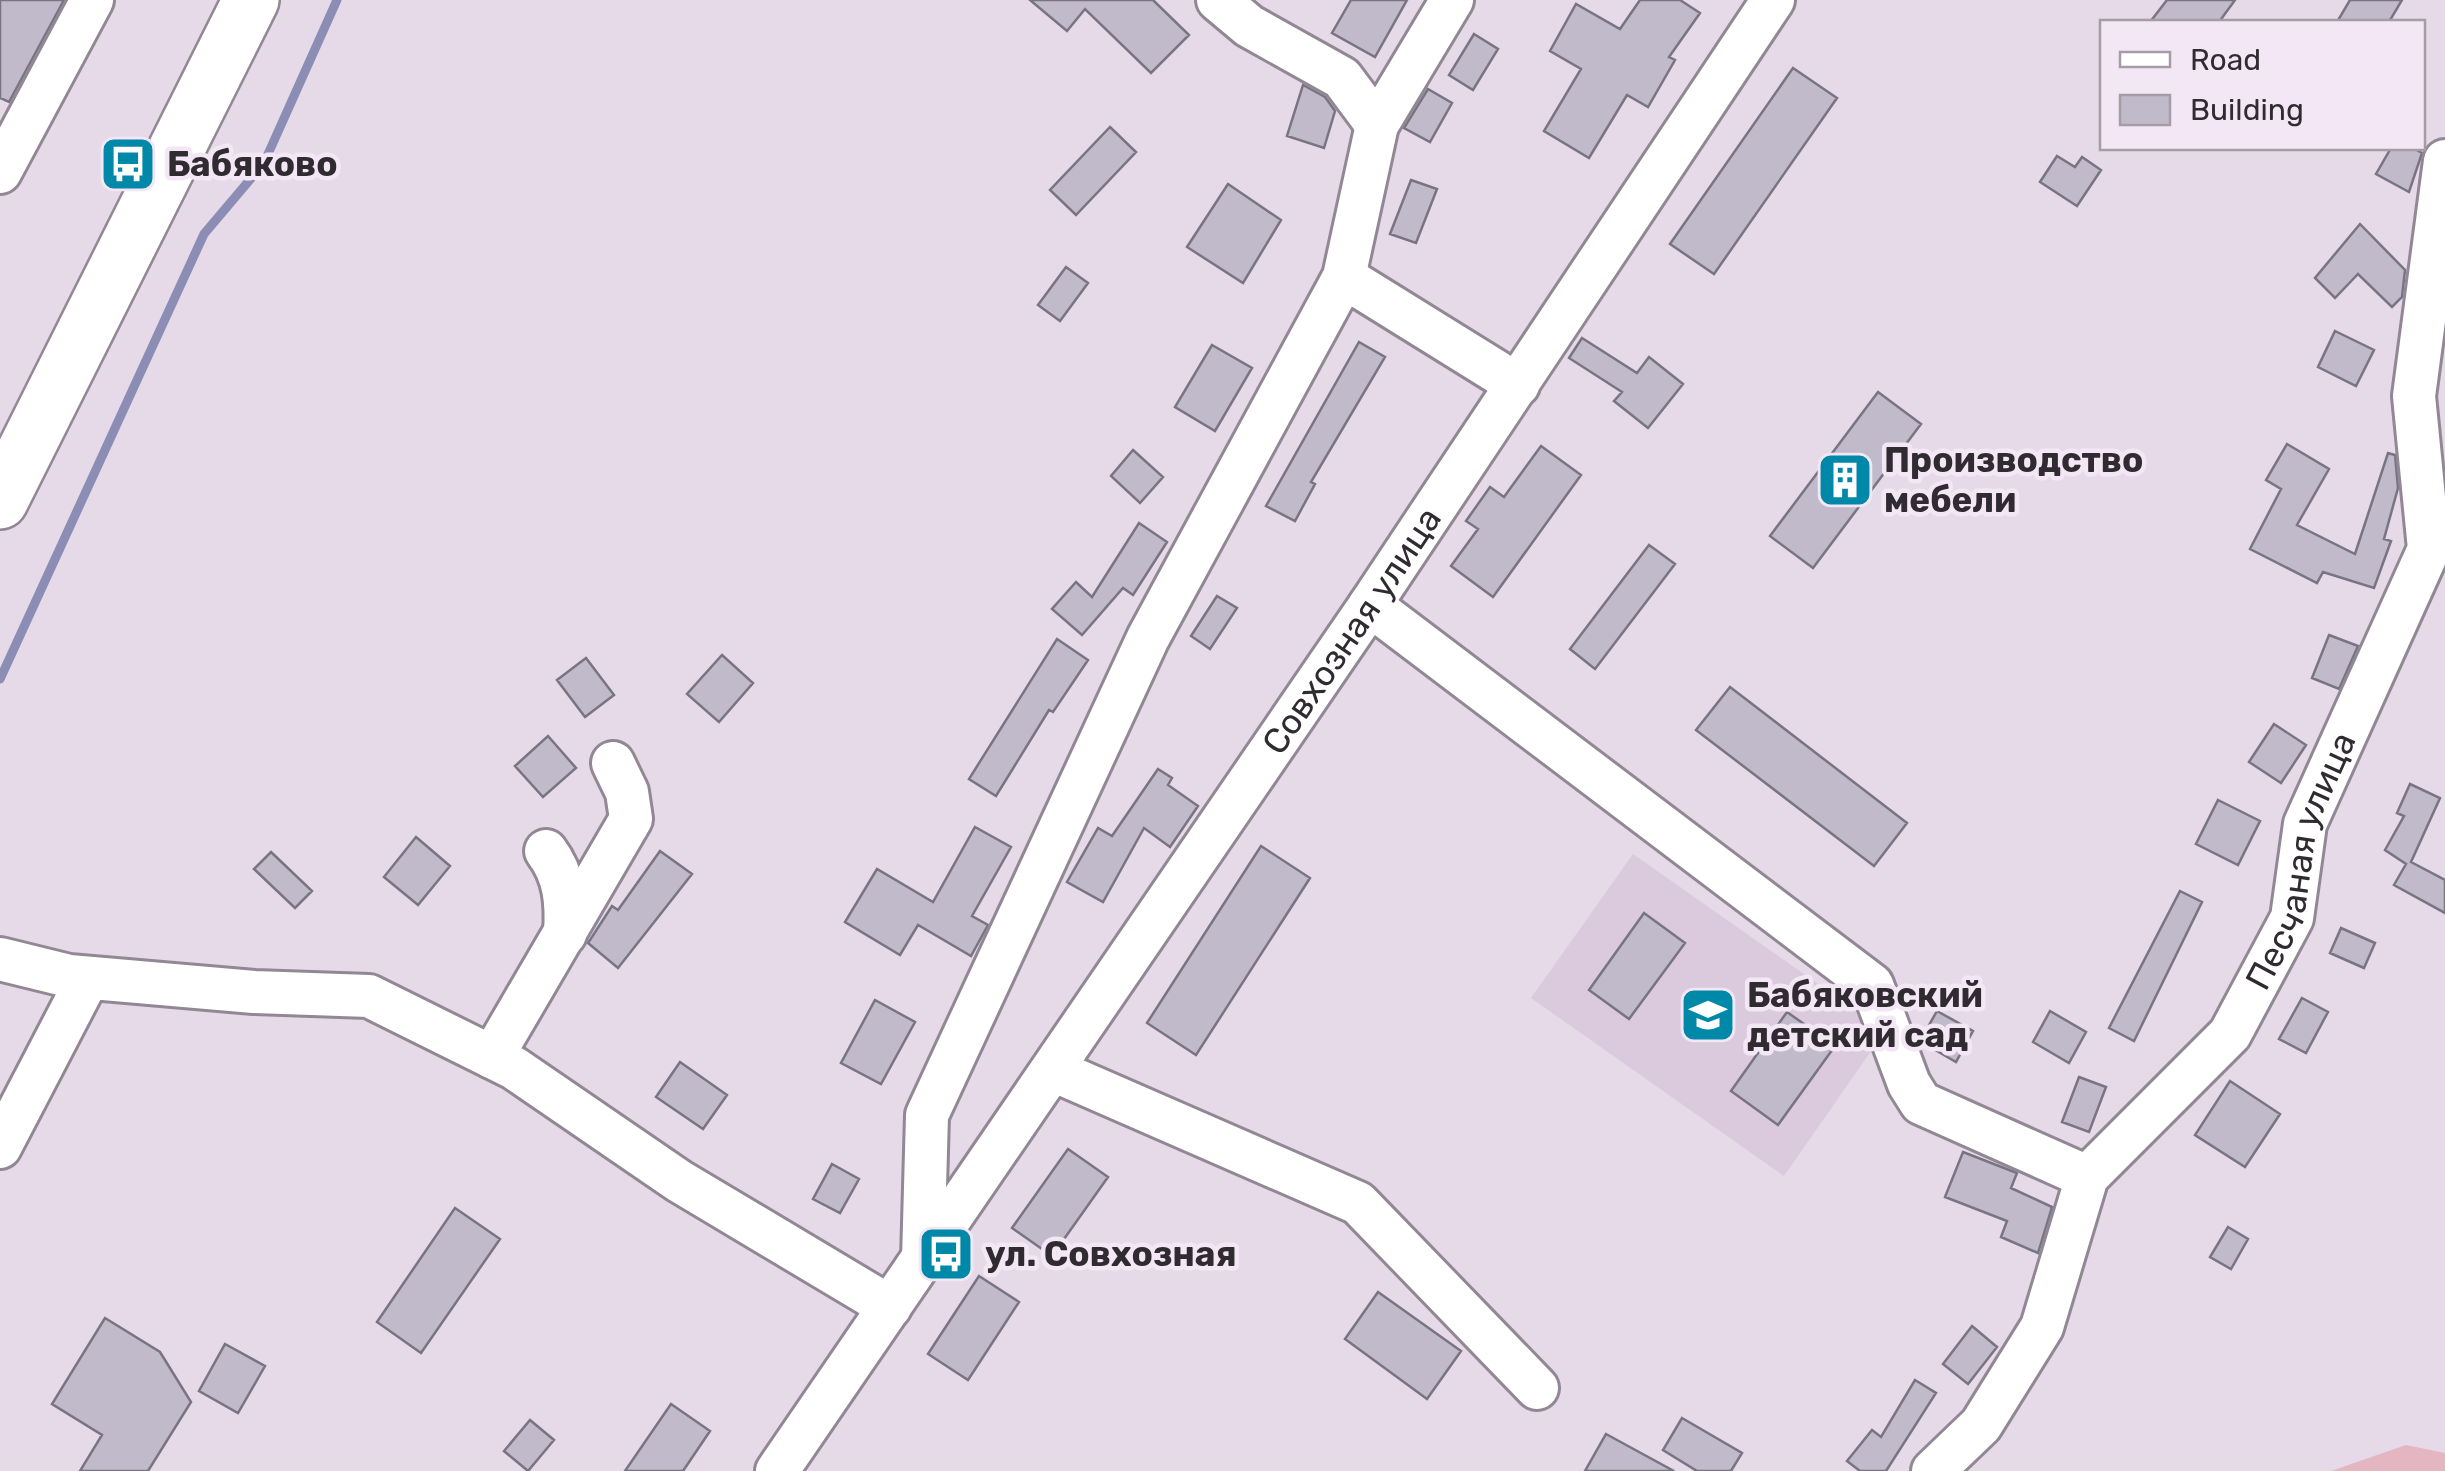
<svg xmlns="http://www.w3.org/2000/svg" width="2445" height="1471" font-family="Rubik,sans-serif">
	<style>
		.built { fill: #dbc9de }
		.green { fill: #e4b6c1 }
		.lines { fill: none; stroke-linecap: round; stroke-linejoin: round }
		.stream { stroke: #8b8db4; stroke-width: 9 }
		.building { fill: #c0baca; stroke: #797483; stroke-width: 2.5 }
		.minor-casing { stroke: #928794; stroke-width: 48 }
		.highway-casing { stroke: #928794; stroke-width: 60 }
		.minor { stroke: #fff; stroke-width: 42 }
		.highway { stroke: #fff; stroke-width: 55 }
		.labels { text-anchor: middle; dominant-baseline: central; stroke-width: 9; stroke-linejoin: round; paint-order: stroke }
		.poi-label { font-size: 35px; font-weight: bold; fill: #302b30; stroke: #f3e7f5; text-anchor: start }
		.street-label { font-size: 35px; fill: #302b30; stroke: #f3e7f5 }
	</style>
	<rect width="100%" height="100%" fill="#e6d9e8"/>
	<path class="built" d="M 1633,854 L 1885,1031 L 1784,1176 L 1531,998 Z"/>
	<path class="green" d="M 2406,1445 L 2445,1453 L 2445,1471 L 2331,1471 Z"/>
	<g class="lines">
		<path class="stream" d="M 0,679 L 204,234 L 264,163 L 337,0"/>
	</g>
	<path class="building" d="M 0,0 L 64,0 L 9,102 L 0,98 Z
		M 1030,0 L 1153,0 L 1189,35 L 1151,73 L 1085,9 L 1067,31 Z
		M 1351,0 L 1407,0 L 1375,57 L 1332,33 Z
		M 1640,0 L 1680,0 L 1700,13 L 1669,57 L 1675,60 L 1648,107 L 1627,95 L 1589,158 L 1544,131 L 1581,69 L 1550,51 L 1576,4 L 1620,29 Z
		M 2167,0 L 2235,0 L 2219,22 L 2150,22 Z
		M 2350,0 L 2402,0 L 2389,22 L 2337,22 Z
		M 1474,34 L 1498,49 L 1473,90 L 1449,75 Z
		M 1793,68 L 1837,98 L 1714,274 L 1670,244 Z
		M 1303,85 L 1325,97 L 1335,111 L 1324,148 L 1287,136 Z
		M 1428,89 L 1452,103 L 1430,142 L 1404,128 Z
		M 1110,127 L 1136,152 L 1076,215 L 1050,190 Z
		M 2391,148 L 2413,148 L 2422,153 L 2409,192 L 2376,174 Z
		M 2057,156 L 2075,167 L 2082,157 L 2101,170 L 2077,206 L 2040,182 Z
		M 1411,180 L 1437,189 L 1416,243 L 1390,234 Z
		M 1228,184 L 1281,220 L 1243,283 L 1187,247 Z
		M 2360,224 L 2405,270 L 2402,297 L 2392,307 L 2358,274 L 2335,298 L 2315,278 Z
		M 1066,267 L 1088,283 L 1060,321 L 1038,305 Z
		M 2335,331 L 2374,350 L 2356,386 L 2318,367 Z
		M 1582,338 L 1637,373 L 1649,357 L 1683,384 L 1648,428 L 1614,401 L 1622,392 L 1569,358 Z
		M 1359,342 L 1385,357 L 1311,482 L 1315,484 L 1295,521 L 1266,506 Z
		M 1212,345 L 1252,368 L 1215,431 L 1175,407 Z
		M 1878,392 L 1921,424 L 1813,568 L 1770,536 Z
		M 2287,444 L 2329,469 L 2297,525 L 2355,554 L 2388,453 L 2395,455 L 2398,488 L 2384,539 L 2391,541 L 2374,588 L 2323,572 L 2317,583 L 2250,549 L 2281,489 L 2266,480 Z
		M 1541,446 L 1581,475 L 1493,597 L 1451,566 L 1478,529 L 1466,521 L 1490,487 L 1504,497 Z
		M 1133,450 L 1163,477 L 1140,503 L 1111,476 Z
		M 1139,523 L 1167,542 L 1133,595 L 1123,588 L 1082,635 L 1052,609 L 1076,582 L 1092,597 Z
		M 1649,545 L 1675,564 L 1595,669 L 1570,649 Z
		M 1217,596 L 1237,608 L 1210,649 L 1191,636 Z
		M 2329,635 L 2358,646 L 2339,689 L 2312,678 Z
		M 1057,639 L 1088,660 L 1053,712 L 1049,710 L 996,796 L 969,779 Z
		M 722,655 L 753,683 L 719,722 L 687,694 Z
		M 586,658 L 614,695 L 585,717 L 557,680 Z
		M 1730,687 L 1907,823 L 1874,866 L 1696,730 Z
		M 2274,724 L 2306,745 L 2281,783 L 2249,762 Z
		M 548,736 L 576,768 L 543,797 L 515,766 Z
		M 1158,769 L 1172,778 L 1168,785 L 1198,806 L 1170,847 L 1144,828 L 1103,902 L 1067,882 L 1098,828 L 1112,836 Z
		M 2410,784 L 2440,798 L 2411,862 L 2445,880 L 2445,913 L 2394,885 L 2406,864 L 2385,850 L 2404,816 L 2397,813 Z
		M 2218,800 L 2260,821 L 2238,865 L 2196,844 Z
		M 975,827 L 1011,847 L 972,916 L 988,925 L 971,956 L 918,925 L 900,955 L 845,922 L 877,869 L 933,902 Z
		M 416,837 L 450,866 L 418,905 L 384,877 Z
		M 1261,846 L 1310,878 L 1196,1055 L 1147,1023 Z
		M 660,851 L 692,874 L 618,968 L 588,943 L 612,906 L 618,910 Z
		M 271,852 L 312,891 L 295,908 L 254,869 Z
		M 2180,891 L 2202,902 L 2134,1041 L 2109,1028 Z
		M 1644,913 L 1685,943 L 1629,1019 L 1589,990 Z
		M 2341,928 L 2375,943 L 2364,968 L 2330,953 Z
		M 2302,998 L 2328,1012 L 2306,1053 L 2279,1039 Z
		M 875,1000 L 915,1022 L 881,1084 L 841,1063 Z
		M 1937,1011 L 1973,1031 L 1956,1062 L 1920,1041 Z
		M 2050,1011 L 2086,1032 L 2069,1063 L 2033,1042 Z
		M 1787,1012 L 1835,1046 L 1778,1125 L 1731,1091 Z
		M 680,1062 L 727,1095 L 703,1129 L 656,1097 Z
		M 2079,1077 L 2106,1087 L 2089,1132 L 2062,1122 Z
		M 2230,1081 L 2280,1114 L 2245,1167 L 2195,1135 Z
		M 1068,1149 L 1108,1177 L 1052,1256 L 1012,1228 Z
		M 1963,1152 L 2017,1173 L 2011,1188 L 2052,1207 L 2038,1253 L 2001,1237 L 2007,1221 L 1945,1197 Z
		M 832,1164 L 859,1179 L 840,1213 L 813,1199 Z
		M 455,1208 L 500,1239 L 421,1353 L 377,1322 Z
		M 2228,1227 L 2248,1239 L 2231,1269 L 2210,1257 Z
		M 979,1276 L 1019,1302 L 968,1380 L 928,1354 Z
		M 1378,1292 L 1461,1351 L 1427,1399 L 1345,1339 Z
		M 105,1318 L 160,1352 L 191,1402 L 148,1471 L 80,1471 L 102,1435 L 52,1404 Z
		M 1972,1326 L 1997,1347 L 1968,1384 L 1943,1364 Z
		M 225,1344 L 265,1366 L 238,1413 L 199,1391 Z
		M 1915,1380 L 1936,1393 L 1886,1471 L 1860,1471 L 1847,1461 L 1872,1430 L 1881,1437 Z
		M 671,1404 L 710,1431 L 683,1471 L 625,1471 Z
		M 1682,1418 L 1742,1453 L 1731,1471 L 1697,1471 L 1663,1450 Z
		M 530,1420 L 554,1440 L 528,1471 L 504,1451 Z
		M 1606,1434 L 1674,1471 L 1585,1471 Z"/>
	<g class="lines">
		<g class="minor-casing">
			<g id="minor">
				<path d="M 1218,0 L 1249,26 L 1342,78 L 1377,125"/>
				<path d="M 0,172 L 92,0"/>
				<path d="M 1344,277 L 1518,385"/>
				<path d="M 1370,605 L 1872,985 L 1909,1084 L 1921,1103 L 2087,1177"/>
				<path d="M 546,851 C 565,876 567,903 565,934"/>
				<path d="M 0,959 L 69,976 L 254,992 L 369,996 L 514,1068 L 679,1181 L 890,1307"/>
				<path d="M 492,1057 L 631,819 L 627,792 L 613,763"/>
				<path d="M 1053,1070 L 1358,1203 L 1537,1388"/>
				<path d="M 0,1147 L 88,978"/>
				<path d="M 923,1260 L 927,1115 L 1148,638 L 1344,277 L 1377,125 L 1452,0"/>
				<path id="s1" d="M 777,1471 L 1370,605 L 1773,0"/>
				<path id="s2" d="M 1933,1471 L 1981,1425 L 2042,1327 L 2087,1177 L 2230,1034 L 2292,918 L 2305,824 L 2429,549 L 2414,396 L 2445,161"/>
			</g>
		</g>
		<g class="highway-casing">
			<path id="highway" d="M 0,501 L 251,0"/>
		</g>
		<use href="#minor" class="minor"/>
		<use href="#highway" class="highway"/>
	</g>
	<defs>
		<g id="bus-square" transform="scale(2.875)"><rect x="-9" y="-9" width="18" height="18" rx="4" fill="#0088a9" stroke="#f3e7f5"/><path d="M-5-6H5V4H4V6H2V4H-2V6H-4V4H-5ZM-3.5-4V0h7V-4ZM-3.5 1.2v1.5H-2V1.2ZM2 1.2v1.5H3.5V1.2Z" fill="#fff"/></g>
		<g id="building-square" transform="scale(2.875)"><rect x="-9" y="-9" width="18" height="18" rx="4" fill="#0088a9" stroke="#f3e7f5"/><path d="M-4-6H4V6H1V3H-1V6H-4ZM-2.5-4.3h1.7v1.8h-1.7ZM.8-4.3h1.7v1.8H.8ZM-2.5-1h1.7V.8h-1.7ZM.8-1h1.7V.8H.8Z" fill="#fff"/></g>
		<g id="school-square" transform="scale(2.875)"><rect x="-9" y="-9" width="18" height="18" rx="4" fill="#0088a9" stroke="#f3e7f5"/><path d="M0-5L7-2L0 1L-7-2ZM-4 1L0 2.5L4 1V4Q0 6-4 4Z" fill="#fff"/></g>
	</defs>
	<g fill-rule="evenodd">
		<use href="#bus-square" x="128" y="164"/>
		<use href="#building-square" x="1845" y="480"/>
		<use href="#school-square" x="1708" y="1015"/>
		<use href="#bus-square" x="946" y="1254"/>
	</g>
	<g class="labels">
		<g class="poi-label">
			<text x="167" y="164">Бабяково</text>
			<text x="1884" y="460">Производство<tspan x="1884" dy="40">мебели</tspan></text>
			<text x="1747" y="995">Бабяковский<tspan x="1747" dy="40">детский сад</tspan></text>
			<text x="985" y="1254">ул. Совхозная</text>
		</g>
		<g class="street-label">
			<text stroke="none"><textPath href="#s1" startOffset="1018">Совхозная улица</textPath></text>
			<text stroke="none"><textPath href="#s2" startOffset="730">Песчаная улица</textPath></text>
		</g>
	</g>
	<rect x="2100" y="20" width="325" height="130" fill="#f3e7f5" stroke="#a59ca6" stroke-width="2.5"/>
	<rect x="2120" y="52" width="50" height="15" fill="#ffffff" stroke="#a59ca6" stroke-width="2.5"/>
	<text x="2190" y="70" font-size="30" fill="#302b30">Road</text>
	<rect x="2120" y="95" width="50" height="30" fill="#c0baca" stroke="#a59ca6" stroke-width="2.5"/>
	<text x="2190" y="120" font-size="30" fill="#302b30">Building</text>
</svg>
